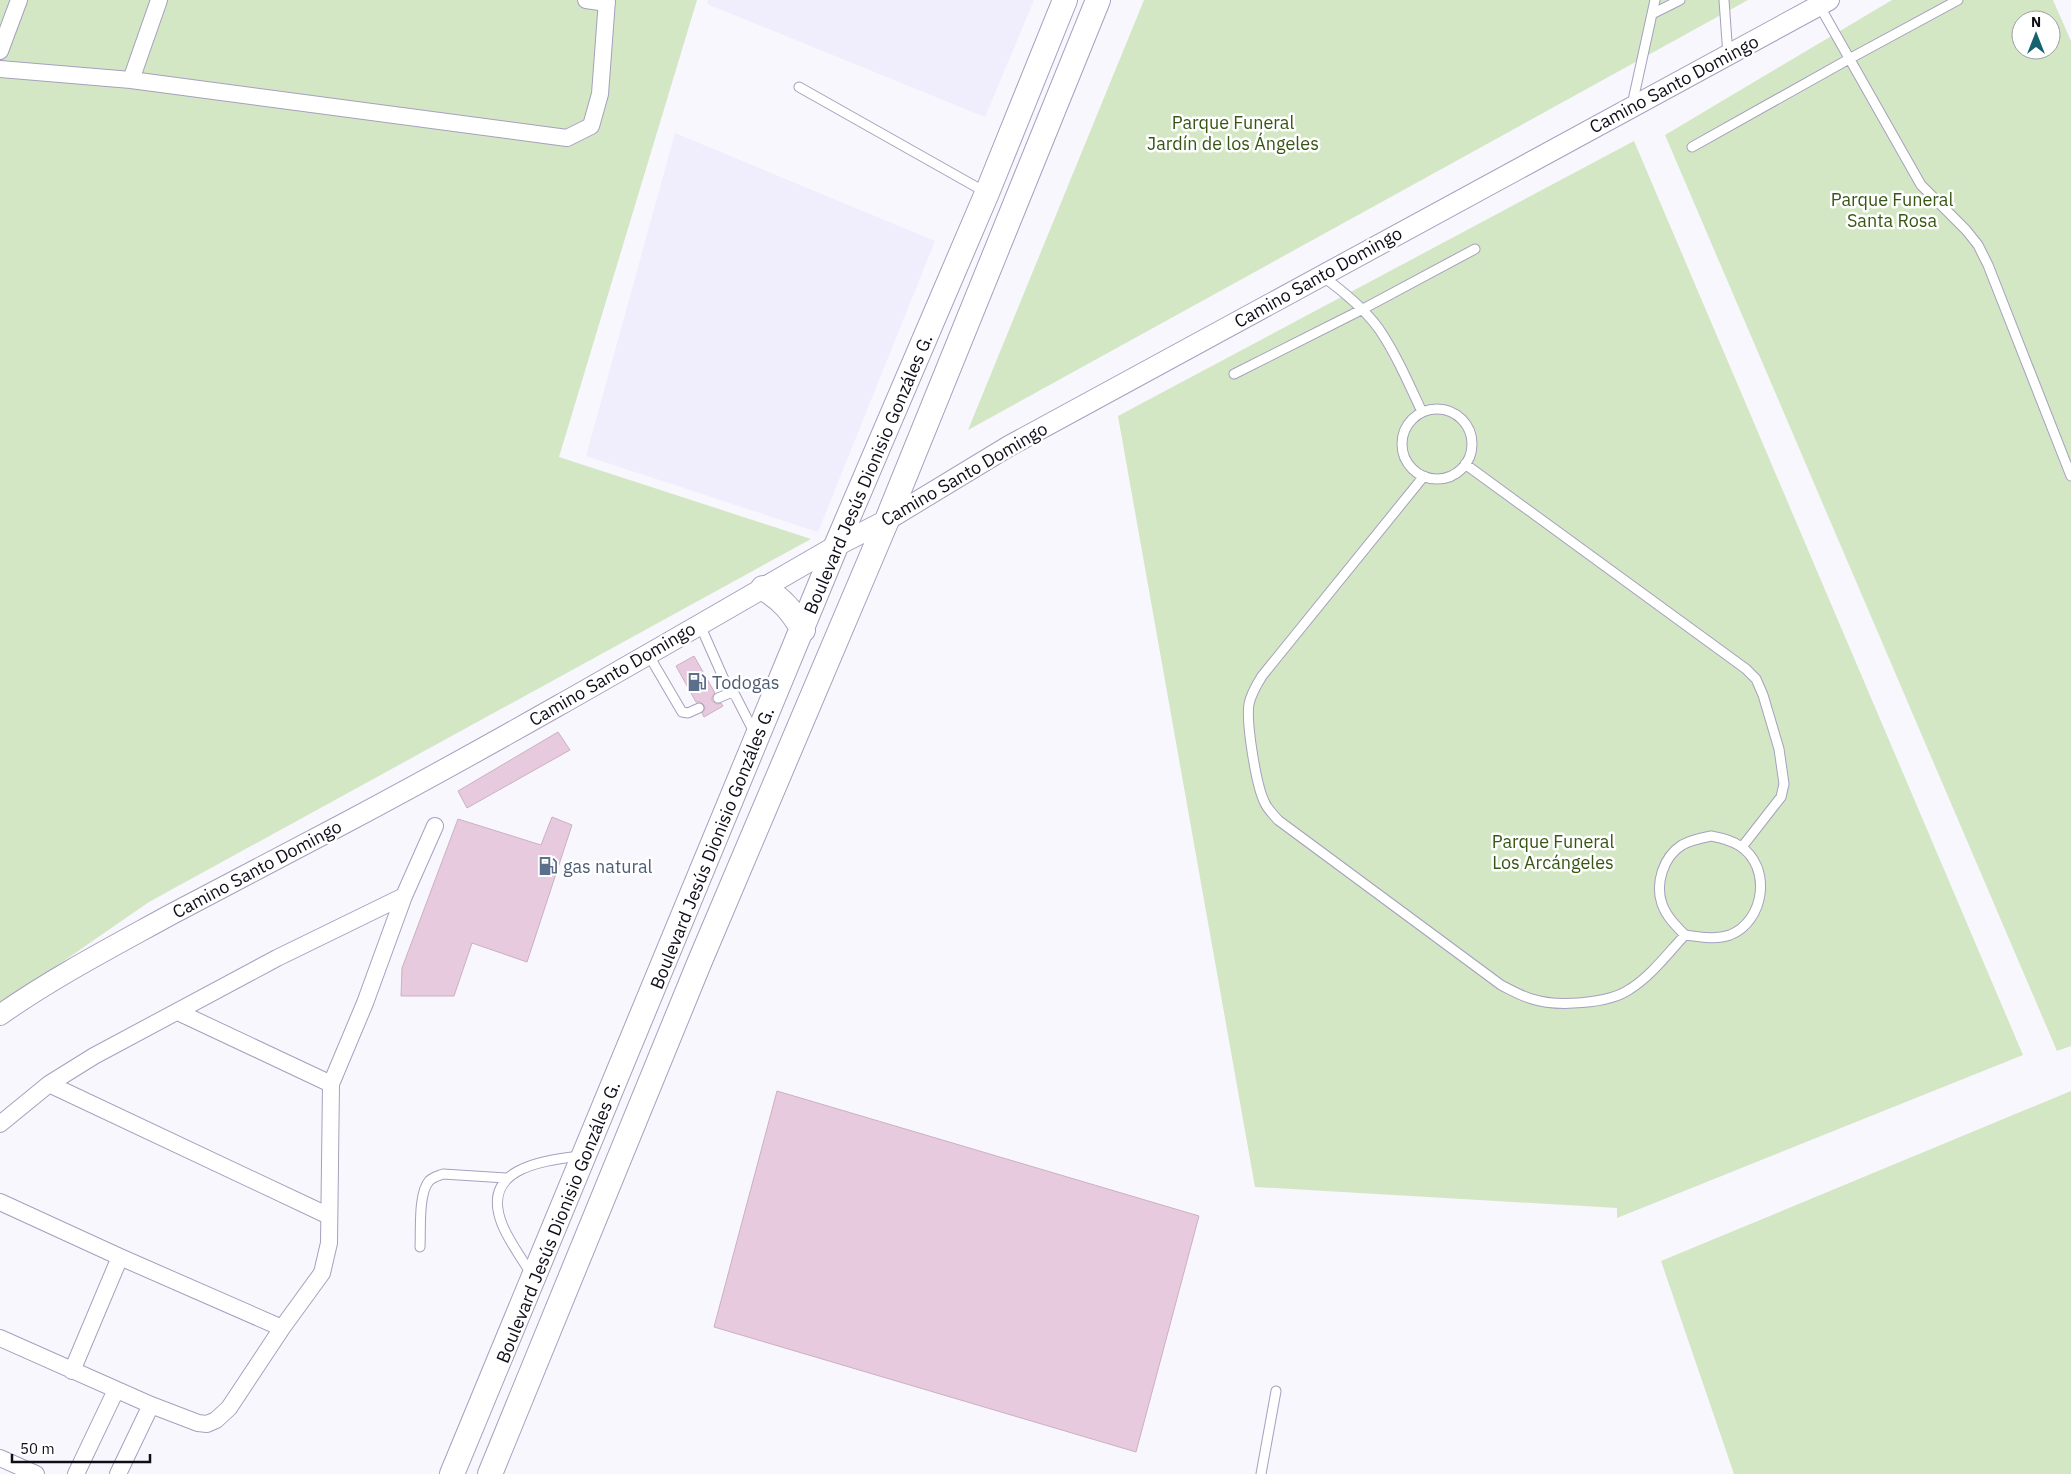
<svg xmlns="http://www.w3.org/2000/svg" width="2071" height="1474" font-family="'IBM Plex Sans',sans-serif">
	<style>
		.built { fill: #f0edfd }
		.green { fill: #d3e7c4; fill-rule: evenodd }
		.building { fill: #e8cadf; stroke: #ccafc3 }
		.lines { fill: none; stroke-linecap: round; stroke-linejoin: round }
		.service-casing { stroke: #a6a0be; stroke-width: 11 }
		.minor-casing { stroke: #a6a0be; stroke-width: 18 }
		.tertiary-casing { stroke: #a6a0be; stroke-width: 22 }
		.secondary-casing { stroke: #a6a0be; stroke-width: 26 }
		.service { stroke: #fff; stroke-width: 9 }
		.minor { stroke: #fff; stroke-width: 16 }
		.tertiary { stroke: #fff; stroke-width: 20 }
		.secondary { stroke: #fff; stroke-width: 24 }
		.labels { text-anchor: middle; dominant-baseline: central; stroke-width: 5; stroke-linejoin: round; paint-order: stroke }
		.street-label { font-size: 18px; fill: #0f0d18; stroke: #fff }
		.park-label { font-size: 18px; fill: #375613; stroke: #fff }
		.service-label { font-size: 18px; fill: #4e5e75; stroke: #fff; text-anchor: start }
	</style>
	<rect width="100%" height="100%" fill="#f8f7fd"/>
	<path class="built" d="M 708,0 L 1034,0 L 985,117 L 707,4 Z
		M 675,133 L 935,241 L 818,532 L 586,456 Z"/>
	<path class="green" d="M 0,0 L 697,0 L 559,457 L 811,539 L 149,902 L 0,1005 Z
		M 1144,0 L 1748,0 L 968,430 Z
		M 1892,0 L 2053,0 L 2071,41 L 2071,1046 L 2057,1051 L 1665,135 ZM 2021,20 L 2051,20 L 2051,50 L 2021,50 Z
		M 1634,141 L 2023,1055 L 1617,1218 L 1617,1208 L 1255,1187 L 1118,416 Z
		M 2071,1091 L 2071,1474 L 1734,1474 L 1661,1261 Z"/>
	<path class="building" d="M 694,656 L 715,693 L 712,697 L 712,701 L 717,704 L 721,703 L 723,706 L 704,717 L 702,713 L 705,709 L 704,705 L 700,702 L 696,702 L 676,666 Z
		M 558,732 L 570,750 L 467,808 L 458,791 Z
		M 552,817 L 572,825 L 527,962 L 472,943 L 454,996 L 401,996 L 402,968 L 458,819 L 541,845 Z
		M 777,1091 L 1199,1216 L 1136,1452 L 714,1327 Z"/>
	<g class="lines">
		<g class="service-casing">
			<path id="service" d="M 1724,0 L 1728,56
				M 1819,5 L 1921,185 L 1966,230 L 1978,245 L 1988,265 L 2071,476
				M 1652,14 L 1680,0
				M 799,87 L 987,193
				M 1632,105 L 1655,0
				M 1692,147 L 1849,59 L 1958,0
				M 1322,276 C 1343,291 1363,307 1379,329 C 1396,354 1409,384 1422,412
				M 1234,374 L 1363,309 L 1475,249
				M1402 444a35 35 0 1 1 70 0a35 35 0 1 1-70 0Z
				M 1465,464 L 1746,669 L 1756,679 L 1763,695 L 1779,749 L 1784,784 L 1781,797 L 1742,847
				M 1424,476 L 1262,676 C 1257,684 1251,694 1249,704 C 1246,723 1256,784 1264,801 C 1267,809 1273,814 1278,820 L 1501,985 C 1511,990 1521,996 1532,999 C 1556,1007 1609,1004 1630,989 C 1651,976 1668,953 1685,935
				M 700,625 L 730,693
				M 648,654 L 682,712 L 688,713 L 699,708
				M 718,698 L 730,693 L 735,695 L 755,734
				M 1711,836 C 1722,838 1731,840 1740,846 C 1772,867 1765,921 1730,935 C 1716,940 1700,937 1685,935 C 1676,926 1666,916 1662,904 C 1655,884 1663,857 1682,845 C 1691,840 1701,838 1711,836 Z
				M 420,1247 C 421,1231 418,1194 429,1181 C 433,1177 438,1176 443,1174 L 506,1178
				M 531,1274 C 522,1258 509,1242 502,1224 C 480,1168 542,1161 580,1156
				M 1261,1474 L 1276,1391"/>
		</g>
		<g class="minor-casing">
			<path id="minor" d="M 586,0 L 607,3
				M 0,51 L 19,0
				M 0,69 L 131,80 L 567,138 L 591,126 L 600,94 L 607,0
				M 131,80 L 159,0
				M 178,1012 L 331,1084
				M 49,1084 L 329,1216
				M 0,1124 L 49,1084 L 94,1056 L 277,958 L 404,896
				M 0,1202 L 120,1257 L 282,1328
				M 0,1338 L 151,1405 L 198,1423 L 207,1424 L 216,1420 L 229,1408 L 282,1328 L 322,1273 L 329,1243 L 331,1084 L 365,1003 L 404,896 L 435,826
				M 72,1371 L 120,1257
				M 0,1458 L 36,1474
				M 76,1474 L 116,1390
				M 118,1474 L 151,1405"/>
		</g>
		<g class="tertiary-casing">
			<path id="tertiary" d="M 0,1015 C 54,977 112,947 170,915 C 228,884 287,854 345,823 C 511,735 673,640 836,546 L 887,520 L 1009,446 L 1829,0"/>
		</g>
		<g class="secondary-casing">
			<path id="secondary" d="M 763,588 C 782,599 792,611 803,630
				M 452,1474 L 836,546 L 987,193 L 1065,0
				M 490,1474 L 700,961 L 887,520 L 1098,0"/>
		</g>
		<use href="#service" class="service"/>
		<use href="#minor" class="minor"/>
		<use href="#tertiary" class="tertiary"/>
		<use href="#secondary" class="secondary"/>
	</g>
	<defs>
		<g id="fuel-bare" transform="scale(1.5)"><path d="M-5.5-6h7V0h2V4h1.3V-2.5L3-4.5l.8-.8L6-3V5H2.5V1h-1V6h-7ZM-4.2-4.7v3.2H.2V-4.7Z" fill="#5c6f8a" stroke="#fff" stroke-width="2.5" paint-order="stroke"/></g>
	</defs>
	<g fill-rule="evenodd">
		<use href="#fuel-bare" x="697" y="682"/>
		<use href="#fuel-bare" x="548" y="866"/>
	</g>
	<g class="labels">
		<g class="street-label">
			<text transform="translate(1674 84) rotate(-28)">Camino Santo Domingo</text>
			<text transform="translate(1318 277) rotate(-29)">Camino Santo Domingo</text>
			<text transform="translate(868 474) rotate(-67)">Boulevard Jesús Dionisio Gonzáles G.</text>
			<text transform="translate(964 474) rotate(-30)">Camino Santo Domingo</text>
			<text transform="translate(612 674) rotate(-30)">Camino Santo Domingo</text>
			<text transform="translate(712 848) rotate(-68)">Boulevard Jesús Dionisio Gonzáles G.</text>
			<text transform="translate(257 869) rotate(-28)">Camino Santo Domingo</text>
			<text transform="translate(558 1222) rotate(-68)">Boulevard Jesús Dionisio Gonzáles G.</text>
		</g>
		<g class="park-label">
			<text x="1233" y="122">Parque Funeral<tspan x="1233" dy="21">Jardín de los Ángeles</tspan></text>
			<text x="1892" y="199">Parque Funeral<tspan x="1892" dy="21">Santa Rosa</tspan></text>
			<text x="1553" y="841">Parque Funeral<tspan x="1553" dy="21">Los Arcángeles</tspan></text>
		</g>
		<g class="service-label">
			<text x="712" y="682">Todogas</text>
			<text x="563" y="866">gas natural</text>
		</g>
	</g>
	<g transform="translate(2036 35)"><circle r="24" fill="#ffffff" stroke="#9f9ea3"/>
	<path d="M0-4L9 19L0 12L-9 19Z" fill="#16626e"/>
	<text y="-8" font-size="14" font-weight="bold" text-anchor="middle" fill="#0f0d18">N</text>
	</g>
	<path d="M12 1454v8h138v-8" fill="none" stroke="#0f0d18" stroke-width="2.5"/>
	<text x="20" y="1454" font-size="15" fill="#0f0d18" stroke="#ffffff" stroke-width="4" paint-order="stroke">50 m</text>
</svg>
